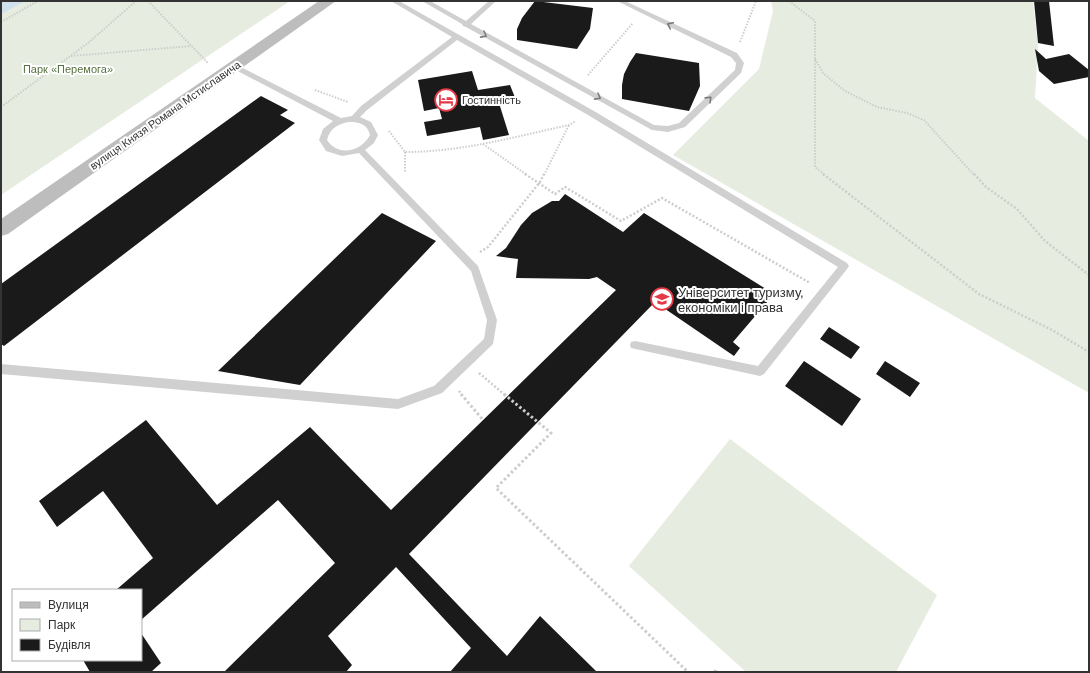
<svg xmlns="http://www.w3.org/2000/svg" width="1090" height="673" font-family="Arial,sans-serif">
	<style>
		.green { fill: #e6ecdf }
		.water { fill: #cfe2ee }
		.building { fill: #1a1a1a }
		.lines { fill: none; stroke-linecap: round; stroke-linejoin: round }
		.path-far2 { stroke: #cdcdcd; stroke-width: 2; stroke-dasharray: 1.5 1.5; stroke-linecap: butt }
		.path-far1 { stroke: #cdcdcd; stroke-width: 2.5; stroke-dasharray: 2 2; stroke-linecap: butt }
		.path { stroke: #cdcdcd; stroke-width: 3; stroke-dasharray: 2.5 2.5; stroke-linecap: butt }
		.lane { fill: #d0d0d0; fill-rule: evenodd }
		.secondary { fill: #bdbdbd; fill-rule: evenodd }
		.oneway { stroke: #7a7a7a }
		.labels { text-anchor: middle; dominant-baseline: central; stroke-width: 4; stroke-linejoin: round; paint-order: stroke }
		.far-park-label { font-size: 11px; fill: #56703f; stroke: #fff }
		.far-poi-label { font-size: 11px; fill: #333; stroke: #fff; text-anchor: start }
		.far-street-label { font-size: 11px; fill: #333; stroke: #fff }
		.poi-label { font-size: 13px; fill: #333; stroke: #fff; text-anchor: start }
	</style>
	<rect width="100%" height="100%" fill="#fff"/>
	<path class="green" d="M 1,1 L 290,1 L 1,195 Z
		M 771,1 L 1033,1 L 1038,46 L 1035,98 L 1089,141 L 1089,393 L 673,155 L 759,69 L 773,11 Z
		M 730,439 L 937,595 L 896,672 L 746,672 L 629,566 Z"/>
	<path class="water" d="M 1,1 L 25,1 L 1,14 Z"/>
	<path class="building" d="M 535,1 L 593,8 L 590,29 L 577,49 L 517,40 L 517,29 L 522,18 Z
		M 1034,1 L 1049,1 L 1054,46 L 1038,43 Z
		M 1035,49 L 1046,59 L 1069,54 L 1089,70 L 1089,77 L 1054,84 L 1039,71 Z
		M 636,53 L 699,63 L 700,86 L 689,111 L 622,99 L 622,85 L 624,74 L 630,62 Z
		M 472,71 L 478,90 L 510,85 L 516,100 L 499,103 L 509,135 L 483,140 L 480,127 L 427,136 L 424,122 L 442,119 L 439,108 L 424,111 L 418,80 Z
		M 261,96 L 288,110 L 280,115 L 295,123 L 4,346 L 1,344 L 1,284 Z
		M 565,194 L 623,232 L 644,213 L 774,294 L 733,342 L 740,348 L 734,356 L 655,302 L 409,554 L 507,656 L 540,616 L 597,672 L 450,672 L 471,648 L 396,567 L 328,636 L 352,665 L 346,672 L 224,672 L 335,563 L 278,500 L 141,620 L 141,590 L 116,590 L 153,558 L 103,491 L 57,527 L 39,501 L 146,420 L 217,505 L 310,427 L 391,510 L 616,290 L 597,277 L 589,279 L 516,278 L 518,259 L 496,256 L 506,248 L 521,225 L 532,213 L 552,201 L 559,201 Z
		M 382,213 L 436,241 L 300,385 L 218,371 Z
		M 829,327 L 860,347 L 851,359 L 820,339 Z
		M 804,361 L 861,399 L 842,426 L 785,386 Z
		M 885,361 L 920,383 L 910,397 L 876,374 Z
		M 141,633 L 161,663 L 151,672 L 90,672 L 83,660 L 141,660 Z"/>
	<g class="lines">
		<path class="path-far2" d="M 148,1 L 208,63
			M 789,1 L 815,21 L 815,167 L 825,175
			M 1,22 L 38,1
			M 740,42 L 756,1
			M 71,56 L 191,46
			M 815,59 L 823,73 L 845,91 L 877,107 L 907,113 L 924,120 L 974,175
			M 588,75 L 633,23
			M 315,90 L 348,102
			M 1,107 L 88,43 L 136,1
			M 389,131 L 405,152 C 461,152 514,137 569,125 L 576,121
			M 483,144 L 527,175
			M 405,152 L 405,173
			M 544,175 L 569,125"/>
		<path class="path-far1" d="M 525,174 L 555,194 L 565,187 L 621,221 L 662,198 L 810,283
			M 823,174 L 979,294 L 1052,330 L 1089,352
			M 974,174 L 986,187 L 1017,209 L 1045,241 L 1089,275
			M 480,252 L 488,247 L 540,182 L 544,174
			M 479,373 L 505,395
			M 459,391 L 462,395"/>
		<path class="path" d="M 461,394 L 483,420
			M 504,394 L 551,433 L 496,488 L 688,672
			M 715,672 L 716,670"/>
		<path class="lane" d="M 391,1 L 399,1 L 594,111 L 847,263 L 849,266 L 847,269 L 764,374 L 760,376 L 631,348 L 630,345 L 631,342 L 635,341 L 758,366 L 838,267 L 588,115 L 457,40 L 367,110 L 360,117 L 371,122 L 378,135 L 374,143 L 365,150 L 478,266 L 497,320 L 493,344 L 442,393 L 398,409 L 1,374 L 1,364 L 398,399 L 434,386 L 484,339 L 487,320 L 471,271 L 359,153 L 342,156 L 326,151 L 319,140 L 323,129 L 333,121 L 230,67 L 234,65 L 237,65 L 341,118 L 352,116 L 361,106 L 452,37 ZM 349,122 C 360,122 367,124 370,135 C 361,152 338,157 327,140 C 330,128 338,124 349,122 Z
			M 422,1 L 430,1 L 466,21 L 489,1 L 496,1 L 471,24 L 654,125 L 668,126 L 679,123 L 735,70 L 736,63 L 731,57 L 617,1 L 625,1 L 737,53 L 744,63 L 741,73 L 685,127 L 668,132 L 652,130 L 466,27 L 463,26 L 462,24 Z"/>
		<path class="secondary" d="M 319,1 L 336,1 L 8,234 L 1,236 L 1,219 Z"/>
	</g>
	<defs><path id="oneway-chevron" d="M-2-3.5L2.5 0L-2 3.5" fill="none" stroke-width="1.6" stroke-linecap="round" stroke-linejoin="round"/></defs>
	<g class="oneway">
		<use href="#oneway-chevron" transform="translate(670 25) rotate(-154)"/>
		<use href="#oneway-chevron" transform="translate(484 35) rotate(29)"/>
		<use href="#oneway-chevron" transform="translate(598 97) rotate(29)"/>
		<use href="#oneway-chevron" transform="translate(709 99) rotate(-44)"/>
	</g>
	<defs>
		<g id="hotel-ring" transform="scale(1.15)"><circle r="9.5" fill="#fff" stroke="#e63946" stroke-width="1.5"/><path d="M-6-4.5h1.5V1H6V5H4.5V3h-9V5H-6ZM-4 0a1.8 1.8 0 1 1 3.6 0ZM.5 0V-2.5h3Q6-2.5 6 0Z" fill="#e63946"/></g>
		<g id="university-ring" transform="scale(1.15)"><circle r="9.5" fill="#fff" stroke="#e63946" stroke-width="1.5"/><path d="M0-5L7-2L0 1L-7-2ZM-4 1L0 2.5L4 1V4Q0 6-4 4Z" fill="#e63946"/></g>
	</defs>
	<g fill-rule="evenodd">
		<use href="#hotel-ring" x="446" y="100"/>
		<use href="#university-ring" x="662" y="299"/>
	</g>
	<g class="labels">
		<g class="far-park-label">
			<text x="68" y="69">Парк «Перемога»</text>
		</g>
		<g class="far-poi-label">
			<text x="462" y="100">Гостинність</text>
		</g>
		<g class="far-street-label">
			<text transform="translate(165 115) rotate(-35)">вулиця Князя Романа Мстиславича</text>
		</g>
		<g class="poi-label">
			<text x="678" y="292">Університет туризму,<tspan x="678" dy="15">економіки і права</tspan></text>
		</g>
	</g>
	<rect width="1090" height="673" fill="none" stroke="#333333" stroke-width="4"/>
	<rect x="12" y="589" width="130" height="72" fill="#ffffff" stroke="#adadad"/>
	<rect x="20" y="602" width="20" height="6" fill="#bdbdbd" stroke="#adadad"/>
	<text x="48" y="609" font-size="12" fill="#333333">Вулиця</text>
	<rect x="20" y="619" width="20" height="12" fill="#e6ecdf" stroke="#adadad"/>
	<text x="48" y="629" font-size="12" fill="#333333">Парк</text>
	<rect x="20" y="639" width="20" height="12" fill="#1a1a1a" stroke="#adadad"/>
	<text x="48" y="649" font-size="12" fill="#333333">Будівля</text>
</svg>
